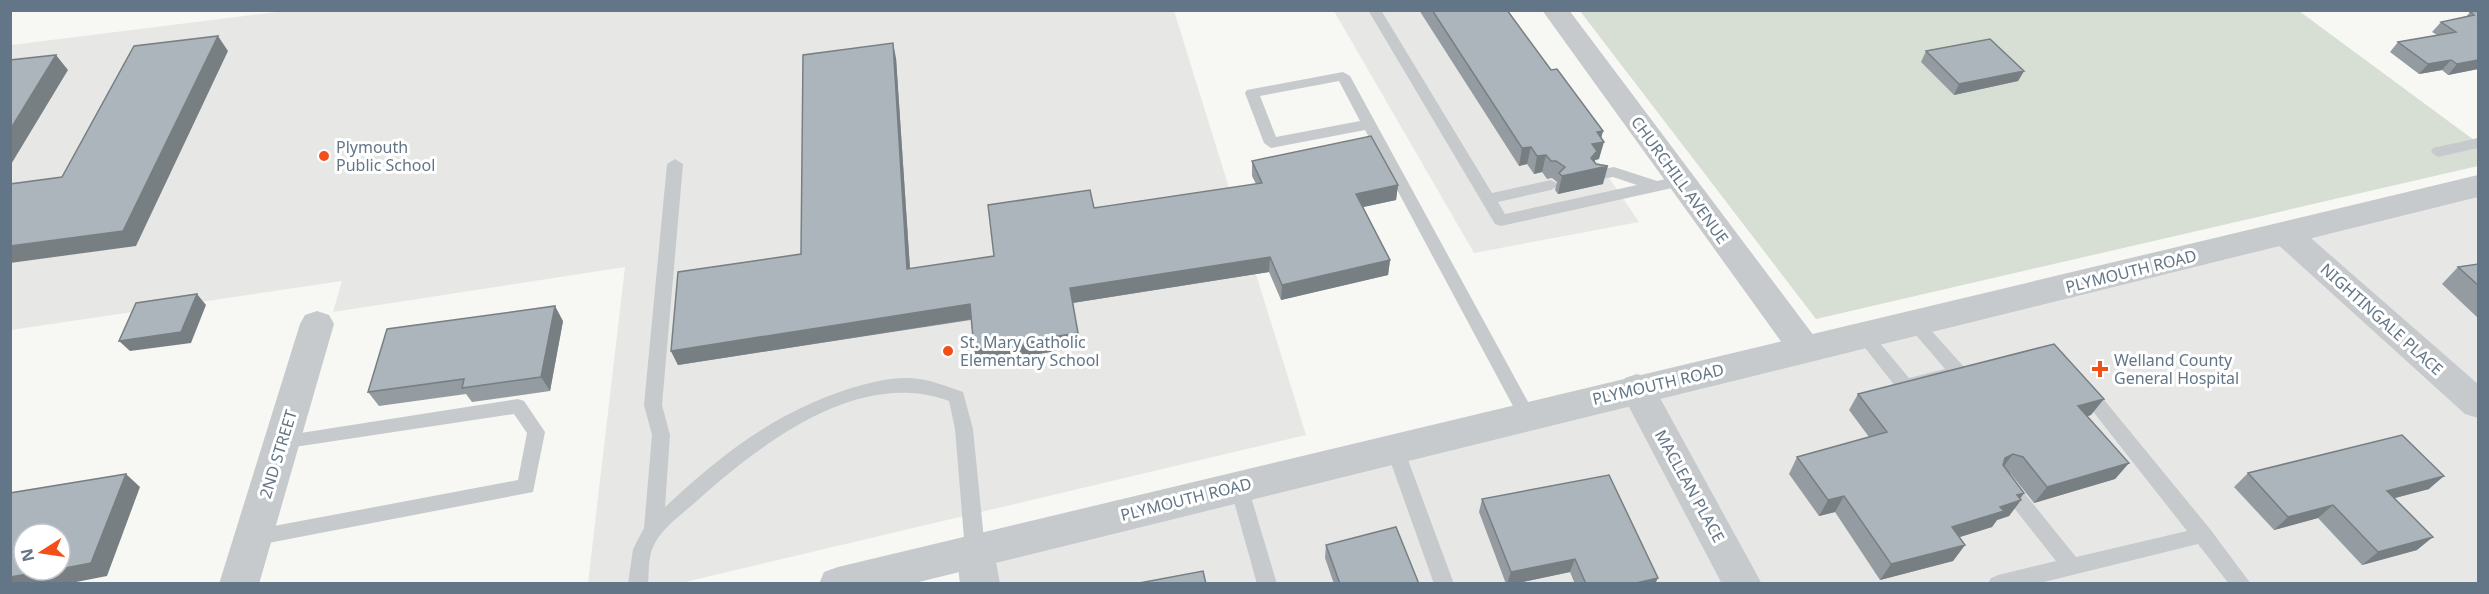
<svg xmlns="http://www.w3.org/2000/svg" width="2489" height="594" font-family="'Noto Sans',sans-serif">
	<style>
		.built { fill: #e7e8e6 }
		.green { fill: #d7dfd4 }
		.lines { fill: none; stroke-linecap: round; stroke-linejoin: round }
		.service { fill: #c6cacd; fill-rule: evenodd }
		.minor { fill: #c6cacd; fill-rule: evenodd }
		.tertiary { fill: #c6cacd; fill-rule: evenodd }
		.wall { fill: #949ca1 }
		.shaded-wall { fill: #787f83 }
		.building { fill: #acb5bb; stroke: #787f83; stroke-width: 1.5 }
		.poi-dot { fill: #f25018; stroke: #fff; stroke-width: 2 }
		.labels { text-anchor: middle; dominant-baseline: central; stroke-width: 6; stroke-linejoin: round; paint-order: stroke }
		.poi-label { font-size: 16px; fill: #637687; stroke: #fff; text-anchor: start }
		.street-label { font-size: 16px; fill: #637687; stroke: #fff }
	</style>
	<rect width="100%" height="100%" fill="#f7f7f3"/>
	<path class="built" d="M 293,10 L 1174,11 L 1306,435 L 681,583 L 588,583 L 625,267 L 333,312 L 342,281 L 11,330 L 11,45 Z
		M 1334,11 L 1495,11 L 1639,222 L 1474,253 Z
		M 2478,186 L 2478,583 L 980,584 L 975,550 Z"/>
	<path class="green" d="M 1580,11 L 2299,11 L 2478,143 L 2478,166 L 1816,319 Z"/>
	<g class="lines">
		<path class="service" d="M 1368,10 L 1381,10 L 1492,193 L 1551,180 L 1559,185 L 1551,190 L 1498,202 L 1505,214 L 1637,185 L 1613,177 L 1597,180 L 1592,179 L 1589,175 L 1592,171 L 1614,167 L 1657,181 L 1681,176 L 1689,181 L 1681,186 L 1501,226 L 1495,224 Z
			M 1343,72 L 1350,76 L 1533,411 L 1536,416 L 1533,421 L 1527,423 L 1521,421 L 1365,130 L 1271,148 L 1264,143 L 1245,93 L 1247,90 ZM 1339,81 L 1360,121 L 1276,137 L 1260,96 Z
			M 2478,138 L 2478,148 L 2438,157 L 2431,152 L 2433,148 Z
			M 675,159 L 683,164 L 662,405 L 670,435 L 665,507 C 722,454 773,414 848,389 C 868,383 889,377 910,378 C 929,379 946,386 963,392 L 973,429 L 985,550 L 982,556 L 975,558 L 968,556 L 965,550 L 955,429 L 949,401 C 859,368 764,442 700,498 C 685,512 661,528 653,547 C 648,558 649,572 648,584 L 628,584 L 633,549 L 644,528 L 652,435 L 644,405 L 667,164 Z
			M 1915,317 L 1921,319 L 1964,367 L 1967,372 L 1964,377 L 1905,393 L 1899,391 L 1855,335 L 1857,330 L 1863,329 L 1869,330 L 1909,378 L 1945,369 L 1909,327 L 1907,323 L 1909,319 Z
			M 2086,383 L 2092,385 L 2210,529 L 2251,584 L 2229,584 L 2198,544 L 2036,584 L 1988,584 L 1991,578 L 1998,575 L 2056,561 L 1999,489 L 1997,484 L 1999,479 L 2006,476 L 2013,479 L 2076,557 L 2187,531 L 2080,395 L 2077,390 L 2080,385 Z
			M 518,399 L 524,401 L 545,432 L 533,492 L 253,546 L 246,544 L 243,538 L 246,532 L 253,530 L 518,480 L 527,433 L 514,414 L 281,449 L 275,447 L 272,442 L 275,437 Z
			M 1395,442 L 1401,444 L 1404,449 L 1454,584 L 1434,584 L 1386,449 L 1389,444 Z
			M 1239,479 L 1246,481 L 1248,487 L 1277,584 L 1257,584 L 1230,487 L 1232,481 Z"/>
		<path class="minor" d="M 1542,10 L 1569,10 L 1817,340 L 1822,349 L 1817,358 L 1805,362 L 1793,358 Z
			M 2285,222 L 2296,225 L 2478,384 L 2478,418 L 2465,414 L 2274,241 L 2269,233 L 2274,225 Z
			M 317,311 L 329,315 L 334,324 L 259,584 L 219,584 L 300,324 L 305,315 Z
			M 1637,374 L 1649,378 L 1762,584 L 1722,584 L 1619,388 L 1625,378 Z
			M 975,533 L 989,538 L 994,550 L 1000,584 L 960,584 L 956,550 L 961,538 Z"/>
		<path class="tertiary" d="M 2478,175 L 2478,197 L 911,584 L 819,584 L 824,572 L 838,567 Z"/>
	</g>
	<path class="wall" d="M 1419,10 L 1507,10 L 1551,70 L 1603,131 L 1601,138 L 1599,159 L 1595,160 L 1594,162 L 1603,184 L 1558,194 L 1555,190 L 1557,182 L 1552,178 L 1547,179 L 1542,172 L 1534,174 L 1527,164 L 1519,166 Z
		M 2478,11 L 2478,69 L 2448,75 L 2442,70 L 2419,74 L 2390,52 L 2398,42 L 2437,35 L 2432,32 L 2441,22 L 2466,17 L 2470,12 Z
		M 1926,51 L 2024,71 L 2018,81 L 1954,95 L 1921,62 Z
		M 896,58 L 910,269 L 994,256 L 1094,208 L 1256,184 L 1252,176 L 1252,161 L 1398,185 L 1396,200 L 1363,207 L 1390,260 L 1388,275 L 1281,300 L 1269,272 L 1073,303 L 1080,347 L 978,364 L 974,349 L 971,320 L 678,365 L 671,351 L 801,254 Z
		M 2478,264 L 2478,318 L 2442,284 L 2458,267 Z
		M 563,321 L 550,391 L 472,402 L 466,394 L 379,406 L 368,392 Z
		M 1858,394 L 2091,415 L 2087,416 L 2129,463 L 2115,479 L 2034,503 L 2011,474 L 2009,473 L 2024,493 L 2020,499 L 2021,500 L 2009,516 L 1997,520 L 1992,527 L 1959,537 L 1965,545 L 1953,561 L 1880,580 L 1835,512 L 1819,516 L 1789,474 L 1797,457 L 1869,437 L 1849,410 Z
		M 2248,473 L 2429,489 L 2395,498 L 2417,550 L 2362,565 L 2318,518 L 2274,530 L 2234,487 Z
		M 1482,499 L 1655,584 L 1575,584 L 1570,572 L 1513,584 L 1506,584 L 1479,512 Z
		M 1326,545 L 1419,584 L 1334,584 L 1325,558 Z"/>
	<path class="shaded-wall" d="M 218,36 L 228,51 L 136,246 L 10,263 L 10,246 Z
		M 893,43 L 896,58 L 911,284 L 907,269 Z
		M 56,55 L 68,70 L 10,166 L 10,130 Z
		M 2451,60 L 2442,70 L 2419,74 L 2428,64 Z
		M 2478,60 L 2478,69 L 2448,75 L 2457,64 Z
		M 2024,71 L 2018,81 L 1954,95 L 1959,84 Z
		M 1603,131 L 1600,142 L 1604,142 L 1599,159 L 1595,160 L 1593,169 L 1608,166 L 1603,184 L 1558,194 L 1562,176 L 1592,144 L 1597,132 Z
		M 1531,147 L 1527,164 L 1519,166 L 1522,148 Z
		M 1546,155 L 1542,172 L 1534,174 L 1537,156 Z
		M 1398,185 L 1396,200 L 1354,209 L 1356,194 Z
		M 1270,257 L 1269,272 L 1072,303 L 1070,288 Z
		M 1390,260 L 1388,275 L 1281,300 L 1282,285 Z
		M 197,294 L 206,305 L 191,343 L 130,351 L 119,341 Z
		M 970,304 L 973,319 L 678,365 L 671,351 Z
		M 555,306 L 563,321 L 550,391 L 541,377 Z
		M 1078,333 L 1080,347 L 978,364 L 974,349 Z
		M 2104,399 L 2091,415 L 2065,423 L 2078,406 Z
		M 2013,454 L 2001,470 L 2005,458 Z
		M 2129,463 L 2115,479 L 2034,503 L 2047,487 Z
		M 126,474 L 140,487 L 107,576 L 66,584 L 10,584 L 10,577 L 52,570 L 60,570 L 60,569 Z
		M 2444,476 L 2429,489 L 2372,504 L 2387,491 Z
		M 2024,493 L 2018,501 L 2021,500 L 2009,516 L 1997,520 L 1992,527 L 1941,543 L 1952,527 L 2000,507 L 2017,495 Z
		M 1844,496 L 1835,512 L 1819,516 L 1828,500 Z
		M 2333,505 L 2318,518 L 2274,530 L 2288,517 Z
		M 2433,537 L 2417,550 L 2362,565 L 2378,552 Z
		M 1965,545 L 1953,561 L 1880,580 L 1891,564 Z
		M 1575,559 L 1570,572 L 1513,584 L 1507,584 L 1511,572 Z
		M 1658,578 L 1655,584 L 1632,584 Z"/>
	<path class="building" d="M 1432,10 L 1507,10 L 1551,70 L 1557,69 L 1603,131 L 1597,132 L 1604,142 L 1592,144 L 1597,151 L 1591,158 L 1596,164 L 1608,166 L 1562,176 L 1559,173 L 1565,167 L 1556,161 L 1551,161 L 1546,155 L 1537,156 L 1531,147 L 1522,148 Z
		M 2478,11 L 2478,60 L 2457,64 L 2451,60 L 2428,64 L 2398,42 L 2456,32 L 2441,22 L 2474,15 L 2470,12 Z
		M 218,36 L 123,231 L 10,246 L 10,184 L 62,177 L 134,46 Z
		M 1990,39 L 2024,71 L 1959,84 L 1926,51 Z
		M 893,43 L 907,269 L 994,256 L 988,205 L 1090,190 L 1094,208 L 1262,183 L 1252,161 L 1371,136 L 1398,185 L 1356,194 L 1390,260 L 1282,285 L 1270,257 L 1070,288 L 1078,333 L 974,349 L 970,304 L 671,351 L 678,272 L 801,254 L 803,55 Z
		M 56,55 L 10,130 L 10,60 Z
		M 2478,264 L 2478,285 L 2458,267 Z
		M 197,294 L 181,332 L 119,341 L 136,303 Z
		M 555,306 L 541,377 L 462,388 L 464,379 L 368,392 L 387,329 Z
		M 2054,344 L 2104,399 L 2078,406 L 2129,463 L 2047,487 L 2023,457 L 2013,454 L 2005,458 L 2003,465 L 2024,493 L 2017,495 L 2021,500 L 2000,507 L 2004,511 L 1952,527 L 1965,545 L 1891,564 L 1844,496 L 1828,500 L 1797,457 L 1887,432 L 1858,394 Z
		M 2402,435 L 2444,476 L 2387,491 L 2433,537 L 2378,552 L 2333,505 L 2288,517 L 2248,473 Z
		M 126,474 L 91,563 L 60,569 L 60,534 L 24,534 L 24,570 L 52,570 L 10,577 L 10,493 Z
		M 1609,475 L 1658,578 L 1632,584 L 1586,584 L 1575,559 L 1511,572 L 1482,499 Z
		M 1396,527 L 1419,584 L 1340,584 L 1326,545 Z
		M 1203,571 L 1206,584 L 1134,584 Z"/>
	<g class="poi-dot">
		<circle cx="324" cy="156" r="6"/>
		<circle cx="948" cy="351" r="6"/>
		<path d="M2097 360h6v6h6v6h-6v6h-6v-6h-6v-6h6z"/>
	</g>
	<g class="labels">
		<g class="poi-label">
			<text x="336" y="147">Plymouth<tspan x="336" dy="18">Public School</tspan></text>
			<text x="960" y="342">St. Mary Catholic<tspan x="960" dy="18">Elementary School</tspan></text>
			<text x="2114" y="360">Welland County<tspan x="2114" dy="18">General Hospital</tspan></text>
		</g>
		<g class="street-label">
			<text transform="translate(1680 180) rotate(54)">CHURCHILL AVENUE</text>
			<text transform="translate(2131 271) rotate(-14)">PLYMOUTH ROAD</text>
			<text transform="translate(2382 319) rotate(42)">NIGHTINGALE PLACE</text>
			<text transform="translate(1658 384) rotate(-13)">PLYMOUTH ROAD</text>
			<text transform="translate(278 454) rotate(-73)">2ND STREET</text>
			<text transform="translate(1690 486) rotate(61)">MACLEAN PLACE</text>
			<text transform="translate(1186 499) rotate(-14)">PLYMOUTH ROAD</text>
		</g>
	</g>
	<rect width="2489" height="594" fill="none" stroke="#637687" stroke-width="24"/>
	<g transform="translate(42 552) rotate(258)"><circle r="28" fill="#ffffff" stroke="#c1c8cf" stroke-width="1.5"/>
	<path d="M0-4.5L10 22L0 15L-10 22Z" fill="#f25018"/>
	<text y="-9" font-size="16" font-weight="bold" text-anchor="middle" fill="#637687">N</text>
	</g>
</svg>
